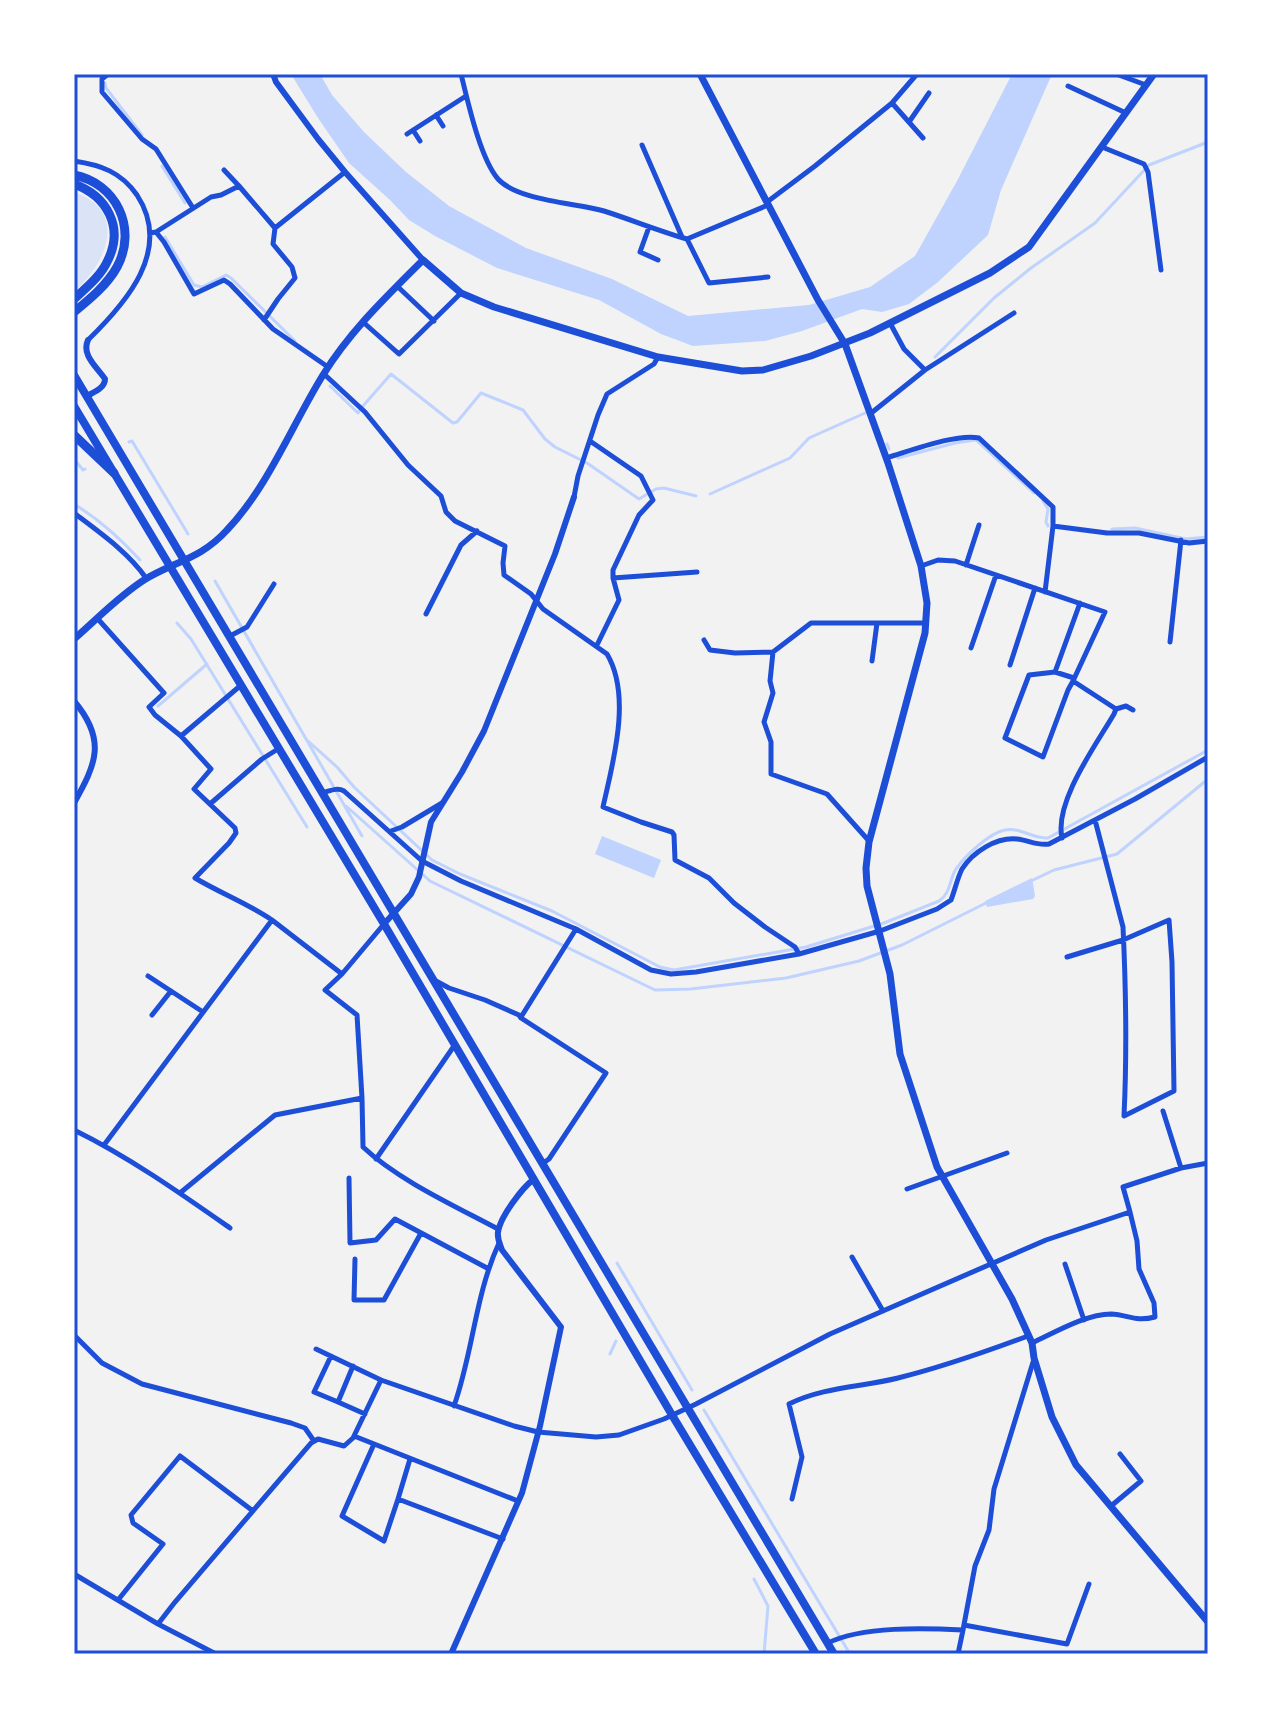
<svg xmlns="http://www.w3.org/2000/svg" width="1282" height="1728" font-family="Helvetica,sans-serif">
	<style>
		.green { fill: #dbe4f7 }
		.water { fill: #bfd3fe }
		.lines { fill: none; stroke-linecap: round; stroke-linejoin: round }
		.stream { stroke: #bfd3fe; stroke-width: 3 }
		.minor { stroke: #1d4ed8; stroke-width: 5 }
		.tertiary { stroke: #1d4ed8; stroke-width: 6 }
		.secondary { stroke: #1d4ed8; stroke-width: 7 }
		.trunk { stroke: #1d4ed8; stroke-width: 8 }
		.motorway { stroke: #1d4ed8; stroke-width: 9 }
		.neatline { fill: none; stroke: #1d4ed8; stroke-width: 3 }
	</style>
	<rect width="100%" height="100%" fill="#f2f2f2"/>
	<path class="green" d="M 74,192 C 129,211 107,263 74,292 Z"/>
	<path class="water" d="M 291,74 L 320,74 L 332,95 L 364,132 L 406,172 L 449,206 L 526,248 L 612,279 L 688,316 L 809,305 L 870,287 L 915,256 L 957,181 L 1012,74 L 1052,74 L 1001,190 L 988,235 L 938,282 L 909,304 L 882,312 L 862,309 L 802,331 L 765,341 L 693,346 L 661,334 L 599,300 L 497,268 L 435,236 L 409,220 L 390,200 L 349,163 L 318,118 Z
		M 602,836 L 661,860 L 654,878 L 595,854 Z
		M 1032,878 L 1035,896 L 1033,899 L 987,907 L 985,901 Z"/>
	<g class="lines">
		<path class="stream" d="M 105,83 L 106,88 L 142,135
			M 162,166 L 185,203
			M 165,237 L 194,285 L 202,287 L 226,275 L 231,278 L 295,341
			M 935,357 L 994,298 L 1031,268 L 1095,223 L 1149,165 L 1208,142
			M 330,386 L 358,413 L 359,411
			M 363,406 L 391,374 L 453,423 L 457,422 L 481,393 L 523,410 L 545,439 L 555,447 L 587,463 L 639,499 L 656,489 L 664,488 L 696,496
			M 129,442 L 132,441 L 188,534
			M 887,444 L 889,449
			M 898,458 L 955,443 L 976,440 L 1034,493
			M 74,459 L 83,470 L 85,469
			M 710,494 L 790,458 L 809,438 L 865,413
			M 1043,501 L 1048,509 L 1046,522 L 1048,526
			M 74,504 C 100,520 120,538 140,560
			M 1112,529 L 1135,528 L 1186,539 L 1208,537
			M 215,581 L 362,836
			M 177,623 L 191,639 L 307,827
			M 158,706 L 207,664
			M 308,741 L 337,767 L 354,787 L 432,860 L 460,874 L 552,911 L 660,967 L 674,970 L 806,947 L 884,923 L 939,901 C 951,893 949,880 956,869 C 965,856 989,833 1005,830 C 1020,827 1033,839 1048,838 L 1208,750
			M 346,806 L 430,881 L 655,990 L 691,989 L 786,978 L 859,961 L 902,945 L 988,902
			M 1031,881 L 1054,870 L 1117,854 L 1208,779
			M 617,1263 L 692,1390
			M 610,1354 L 616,1341
			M 704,1410 L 850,1654
			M 754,1579 L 768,1606 L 764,1654"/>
		<path class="minor" d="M 108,74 L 102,79 L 102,92 L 142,139 L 156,149 L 193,208
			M 461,74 C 468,102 480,158 498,179 C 518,201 577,203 604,211 C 632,220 659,231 687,239 L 768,205
			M 1116,74 L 1146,85
			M 1068,86 L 1126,113
			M 892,103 L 923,138
			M 436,115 L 443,126
			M 909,122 L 929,93
			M 413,130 L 420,141
			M 407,134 L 466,96
			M 642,145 L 682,237
			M 1102,147 L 1144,164 L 1148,172 L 1161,270
			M 74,161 C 101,165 121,172 137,195 C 173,250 126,303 88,340
			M 224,170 L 239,186
			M 767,202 L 815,166 L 892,103 L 917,74
			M 649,227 L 640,252 L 658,260
			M 156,232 L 211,197 L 221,195 L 239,186 L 275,228
			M 150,233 L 156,232 L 164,242 L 194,294 L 224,280 L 230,284 L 273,329 L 328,367
			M 687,239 L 709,283 L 768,277
			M 397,286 L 434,321
			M 264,320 L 278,299 L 295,278 L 292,267 L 273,244 L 275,228 L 345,172
			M 363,322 L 399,354 L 461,293
			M 890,323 L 904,349 L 925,370
			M 324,374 L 365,412 L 408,465 L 441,496 L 446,512 L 455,521 L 505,546 L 503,563 L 504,575 L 531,594 L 543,609 L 607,654 C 632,696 613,762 603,807 L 641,822 L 672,832 L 674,835 L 675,860 L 709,878 L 734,903 L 765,927 L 795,947 L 799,954
			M 870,414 L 925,370 L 1014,313
			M 590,441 L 641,476 L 653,500 L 639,515 L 613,570 L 613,578 L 619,600 L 597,645
			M 886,458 C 910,451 957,433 979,438 L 1053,507 L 1053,526 L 1045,592
			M 574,497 L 578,476 L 598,415 L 607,394 L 654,364 L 658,357
			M 74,513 C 99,532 128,552 146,578
			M 1053,526 L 1107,533 L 1139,533 L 1189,543 L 1208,541
			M 966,565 L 979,525
			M 921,566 L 938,560 L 955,561 L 1105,612 L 1073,681 L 1116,709 L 1114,714 C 1096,745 1054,802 1062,838
			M 613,578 L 697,572
			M 426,614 L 461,545 L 477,531
			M 97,618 L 164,693 L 149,707 L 155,715 L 181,736 L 211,769 L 194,789 L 235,828 L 236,833 L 229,843 L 195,878 C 220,893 247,903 272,920
			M 230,636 L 247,627 L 274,584
			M 704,640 L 710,650 L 735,653 L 773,652 L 811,623 L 925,623
			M 1170,642 L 1181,540
			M 971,648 L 996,575
			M 773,652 L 770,681 L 773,693 L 764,722 L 771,742 L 771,774 L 827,794 L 869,841
			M 872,661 L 877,623
			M 1010,665 L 1035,588
			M 1055,672 L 1074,678
			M 1073,681 L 1068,690 L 1043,757 L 1005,738 L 1029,675 L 1055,672 L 1080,603
			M 1116,709 L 1126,706 L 1133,710
			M 181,736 L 240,686
			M 322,793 C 330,791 337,787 344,791 L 422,861 L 461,881 L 576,929 L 651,970 L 671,974 L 696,972 L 799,954 L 880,931 L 937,909 L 951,900 C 955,890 957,879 962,869 C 973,852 996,837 1017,839 C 1028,840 1037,846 1049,844 L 1135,799 L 1208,757
			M 210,804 L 262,759 L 278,749
			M 391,831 L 402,827 L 442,803
			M 1067,957 L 1123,940 L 1169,920 L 1172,962 L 1174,1091 L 1124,1116 C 1127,1053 1126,990 1123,927 L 1095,820
			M 342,974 L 325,990 L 357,1015 L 362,1098
			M 148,976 L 203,1012
			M 436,981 L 449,988 L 485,1000 L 519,1015 L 521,1018 L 606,1073 L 549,1159 L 542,1164
			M 152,1015 L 171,991
			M 521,1017 L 576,929
			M 1163,1111 L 1181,1168
			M 74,1130 C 129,1157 180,1193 230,1228
			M 104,1145 L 272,920 L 342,974 L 384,924
			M 376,1159 L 454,1046
			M 349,1178 L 350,1243 L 376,1240 L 395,1219 L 487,1268
			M 907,1189 L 1007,1153
			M 180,1193 L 275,1115 L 362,1098 L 363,1147 C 398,1180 455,1206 498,1229
			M 852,1257 L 883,1311
			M 355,1259 L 354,1300 L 384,1300 L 421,1233
			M 1065,1264 L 1084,1320
			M 74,1335 L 102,1363 L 142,1384 L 291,1423 L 305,1428 L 314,1441
			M 1032,1343 C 1054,1333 1086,1314 1111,1314 C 1129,1315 1135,1322 1155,1317 L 1154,1303 L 1139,1269 L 1137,1241 L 1130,1212
			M 316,1349 L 381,1380
			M 331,1356 L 314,1392 L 338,1402 L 353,1366
			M 338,1402 L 365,1414
			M 454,1406 C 473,1353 475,1295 499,1243
			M 354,1436 L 518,1501
			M 374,1444 L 342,1516 L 384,1541 L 398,1499
			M 410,1459 L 398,1499 L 503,1539
			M 792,1499 L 802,1457 L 789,1404 C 823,1387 862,1387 898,1378 C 943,1367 985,1352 1028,1336
			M 1111,1506 L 1141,1481 L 1120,1454
			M 74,1574 L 158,1624 L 216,1654
			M 118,1600 L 163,1544 L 133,1523 L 131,1515 L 180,1456 L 253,1511
			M 158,1624 L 175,1602 L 311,1443 L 318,1439 L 344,1446 L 353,1438 L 381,1380 L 514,1426 L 538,1432 L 596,1437 L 619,1435 L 664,1419 L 696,1404 L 830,1334 L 1046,1240 L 1130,1212 L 1123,1187 L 1181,1168 L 1208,1163
			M 964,1625 L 1067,1644 L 1089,1584
			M 828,1643 C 862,1626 925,1628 963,1630 L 975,1566 L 989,1530 L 994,1489 L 1034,1359
			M 958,1654 L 963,1630"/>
		<path class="tertiary" d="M 273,74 L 276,82 L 318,139 L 345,172 L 423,260
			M 87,396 C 94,392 105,388 105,379 C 97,367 81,355 88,340
			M 74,701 C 107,740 96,764 74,803
			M 384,924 L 411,894 L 419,877 L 431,822 L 462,772 L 484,731 L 555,554 L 574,497
			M 451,1654 L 522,1493 L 540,1426 L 561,1327 L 502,1250 C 500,1244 497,1239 498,1232 C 500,1217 522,1188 534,1179"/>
		<path class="secondary" d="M 700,74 L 818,300 L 845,344 L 888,463 L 921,566 L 927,603 L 925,633 L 869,842 L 866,868 L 867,886 L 890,974 L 900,1054 L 937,1167 L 1012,1299 L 1032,1343 L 1034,1358 L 1052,1417 L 1076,1465 L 1208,1622
			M 74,639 C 97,619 119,596 144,580 C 173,562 201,559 227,530 C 268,487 292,425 323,375 C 350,331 387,296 423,260 L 461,293 L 494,307 L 658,357 L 742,371 L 763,370 L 811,356 L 870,333 L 990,273 L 1029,247 L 1154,74"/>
		<path class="trunk" d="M 74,375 C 331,800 578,1229 834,1654
			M 74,406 L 384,924 L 672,1415 L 816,1654"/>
		<path class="motorway" d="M 74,175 C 116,183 138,228 117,267 C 107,285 90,299 74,312
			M 74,184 C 107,196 124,227 108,260 C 101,276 86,288 74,299
			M 74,435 L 114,473"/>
	</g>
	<rect width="1282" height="1728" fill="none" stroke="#ffffff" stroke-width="152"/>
	<rect x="76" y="76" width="1130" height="1576" class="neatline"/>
</svg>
